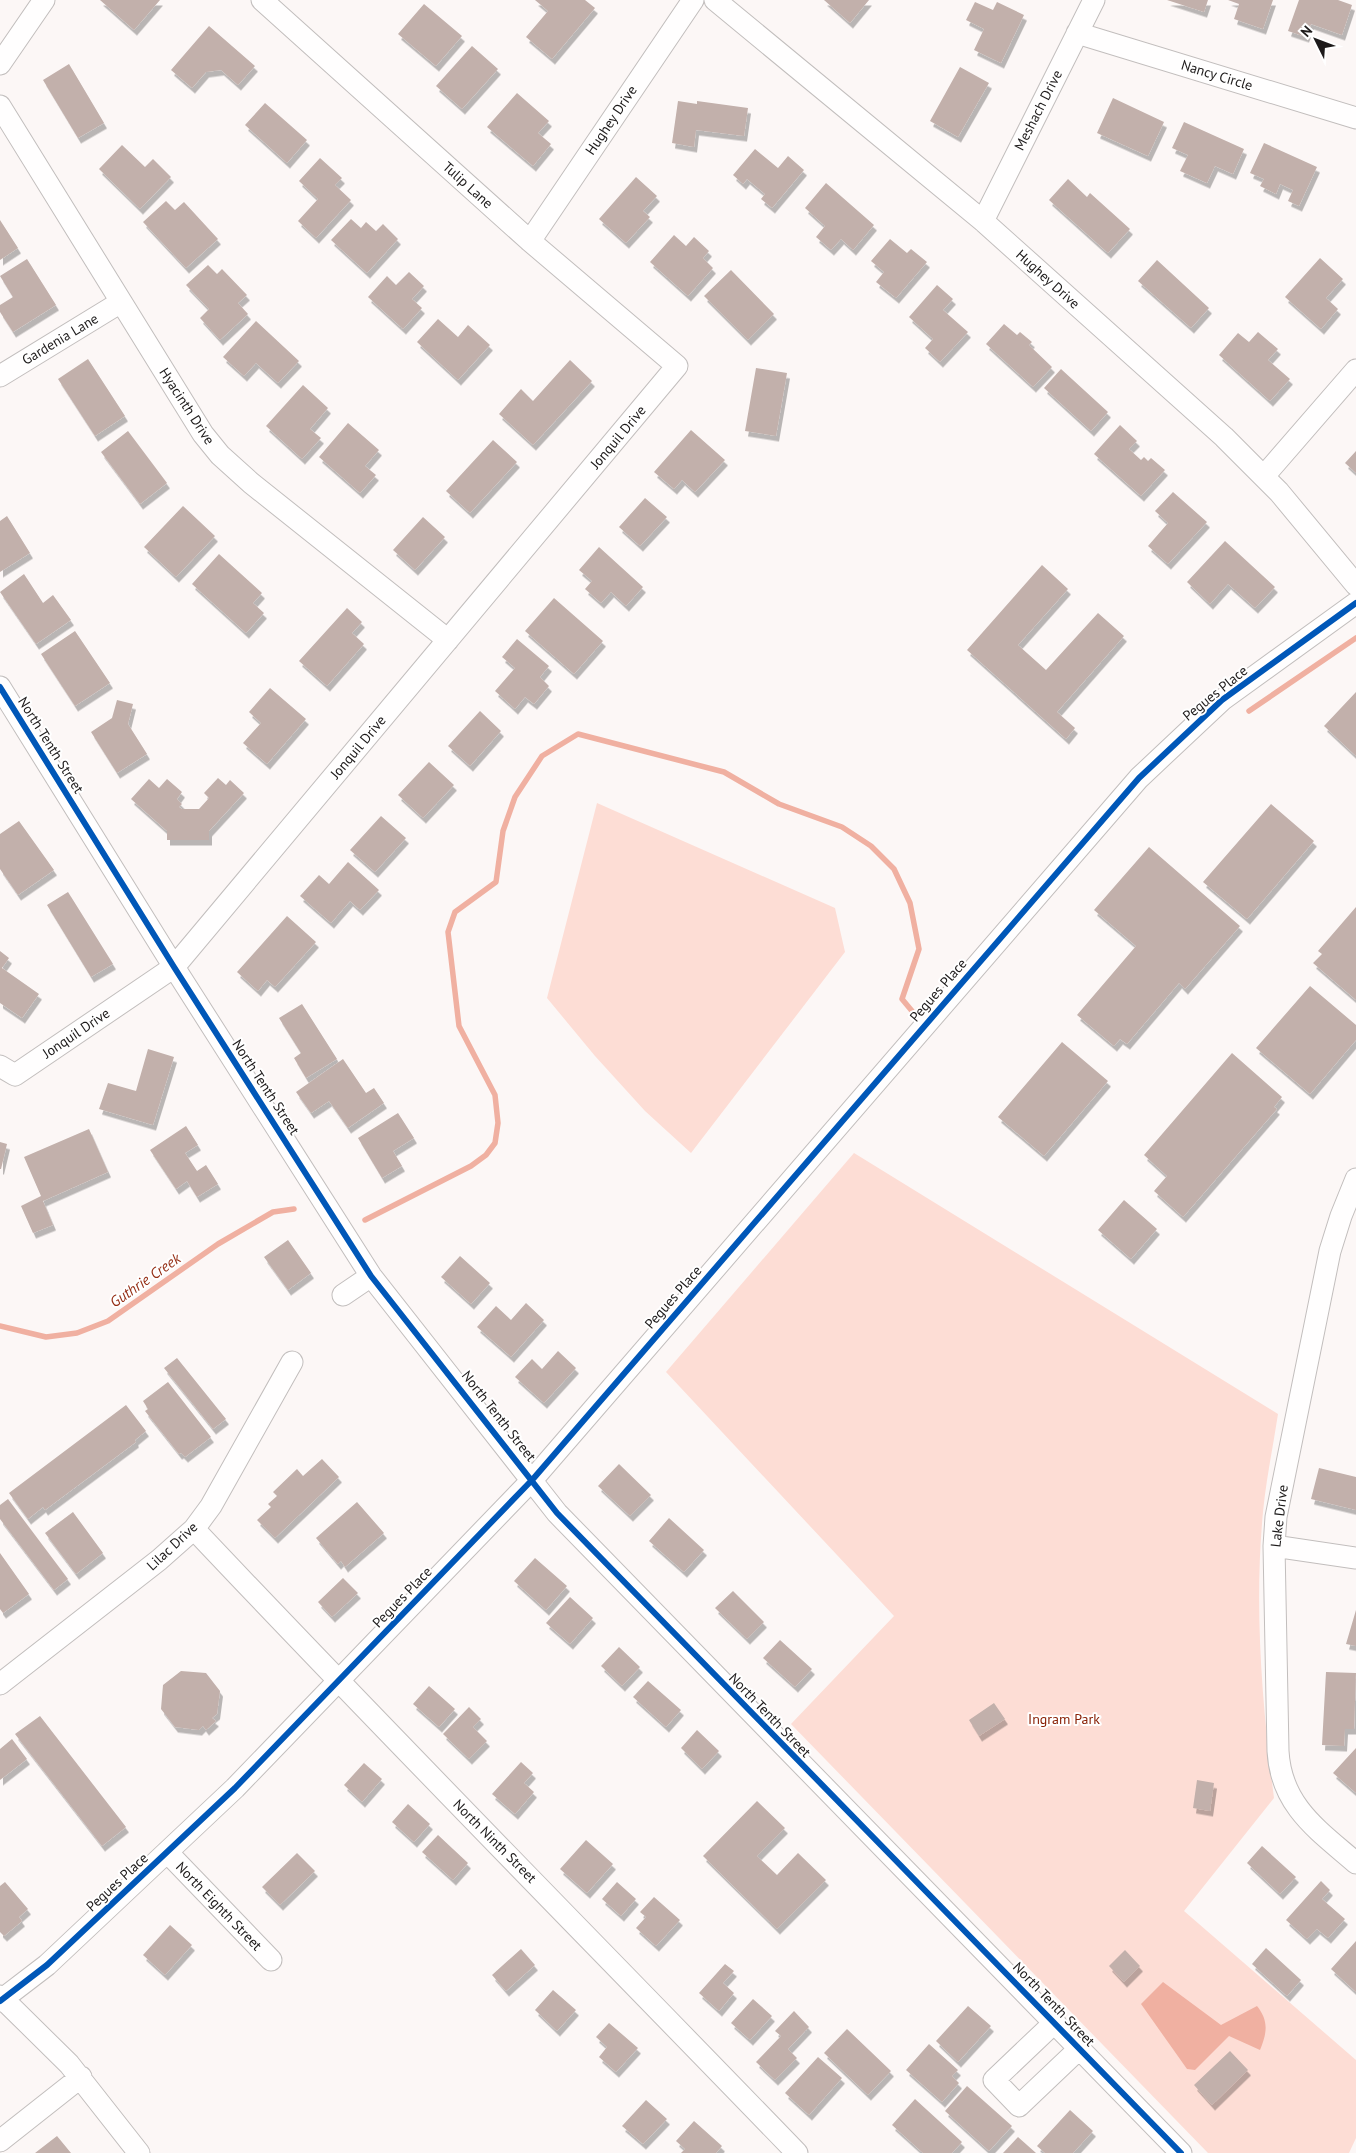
<svg xmlns="http://www.w3.org/2000/svg" width="1356" height="2153" font-family="'PT Sans',sans-serif">
	<style>
		.green { fill: #fdddd5 }
		.water { fill: #f0b0a1 }
		.lines { fill: none; stroke-linecap: round; stroke-linejoin: round }
		.stream { stroke: #f0b0a1; stroke-width: 5.5 }
		.building { fill: #c2b0ab; filter: url(#shadow) }
		.minor-casing { stroke: #c2bebd; stroke-width: 23 }
		.minor { stroke: #fffefe; stroke-width: 21 }
		.cycleway-casing { stroke: #fff; stroke-width: 9 }
		.cycleway { stroke: #0057b8; stroke-width: 6 }
		.labels { text-anchor: middle; dominant-baseline: central; stroke-width: 4; stroke-linejoin: round; paint-order: stroke }
		.street-label { font-size: 14px; fill: #1d1a1a; stroke: #fff }
		.park-label { font-size: 14px; fill: #882005; stroke: #fff }
		.water-label { font-size: 15px; font-style: italic; fill: #942d14; stroke: #fff }
	</style>
	<defs>
		<filter id="shadow"><feDropShadow dx="3" dy="5.5" stdDeviation="0" flood-color="#0004"/></filter>
	</defs>
	<rect width="100%" height="100%" fill="#fcf7f6"/>
	<path class="green" d="M 597,803 L 835,908 L 845,952 L 691,1153 L 645,1111 L 595,1056 L 547,998 Z
		M 854,1153 L 1278,1414 C 1273,1447 1266,1480 1263,1512 C 1254,1608 1262,1703 1274,1798 L 1184,1911 L 1356,2060 L 1356,2138 L 1349,2153 L 1208,2153 L 791,1724 L 894,1616 L 666,1372 Z"/>
	<path class="water" d="M 1163,1982 L 1221,2025 L 1257,2006 C 1269,2021 1267,2033 1260,2050 L 1229,2036 L 1195,2070 L 1187,2069 L 1141,2004 Z"/>
	<g class="lines">
		<path class="stream" d="M 1249,711 L 1356,638
			M 365,1220 L 471,1166 L 486,1155 L 495,1143 L 498,1123 L 495,1095 L 459,1026 L 448,932 L 455,912 L 496,882 L 503,831 L 515,797 L 542,756 L 578,734 L 724,772 L 779,804 L 842,827 L 871,846 L 894,869 L 910,903 L 919,949 L 902,999 L 912,1011
			M 0,1326 L 46,1337 L 77,1333 L 108,1321 L 218,1244 L 273,1212 L 294,1209"/>
	</g>
	<path class="building" d="M 100,0 L 160,0 L 134,30 Z
		M 535,0 L 585,0 L 595,8 L 552,59 L 526,37 L 548,11 Z
		M 824,0 L 869,0 L 850,23 Z
		M 1167,0 L 1208,0 L 1204,12 Z
		M 1228,0 L 1273,0 L 1263,29 L 1234,19 L 1239,4 Z
		M 1299,0 L 1338,0 L 1352,5 L 1342,35 L 1311,24 L 1306,37 L 1288,31 Z
		M 975,2 L 993,10 L 997,2 L 1024,15 L 1001,63 L 974,50 L 984,29 L 966,20 Z
		M 424,4 L 462,36 L 436,66 L 398,34 Z
		M 209,26 L 255,66 L 238,85 L 221,70 L 206,72 L 192,88 L 171,70 Z
		M 472,46 L 498,69 L 462,109 L 436,86 Z
		M 69,64 L 104,123 L 78,138 L 43,80 Z
		M 960,67 L 989,83 L 958,137 L 930,121 Z
		M 517,93 L 549,121 L 538,133 L 551,144 L 533,166 L 487,127 Z
		M 1113,98 L 1164,122 L 1148,156 L 1097,133 Z
		M 678,101 L 697,104 L 697,101 L 748,108 L 744,136 L 696,130 L 694,147 L 672,143 Z
		M 265,103 L 307,140 L 287,163 L 245,125 Z
		M 1184,122 L 1244,149 L 1233,174 L 1215,166 L 1207,183 L 1180,171 L 1188,155 L 1172,148 Z
		M 1264,143 L 1317,167 L 1299,206 L 1288,201 L 1293,190 L 1280,184 L 1276,194 L 1260,186 L 1264,179 L 1250,173 Z
		M 122,145 L 145,167 L 153,159 L 171,177 L 140,209 L 99,169 Z
		M 755,149 L 778,168 L 788,156 L 804,170 L 772,208 L 761,199 L 765,194 L 747,179 L 743,184 L 733,175 Z
		M 320,158 L 342,178 L 335,185 L 351,200 L 316,238 L 298,221 L 318,199 L 299,181 Z
		M 636,177 L 657,196 L 643,211 L 650,217 L 626,243 L 599,219 Z
		M 1068,179 L 1087,197 L 1090,193 L 1130,229 L 1108,253 L 1049,200 Z
		M 826,183 L 874,225 L 853,250 L 841,239 L 831,250 L 816,237 L 825,226 L 805,208 Z
		M 166,201 L 175,210 L 184,202 L 218,239 L 186,268 L 143,222 Z
		M 351,219 L 361,228 L 366,222 L 376,231 L 383,224 L 398,239 L 367,273 L 331,240 Z
		M 0,220 L 18,248 L 0,260 Z
		M 674,235 L 686,246 L 694,237 L 709,251 L 703,258 L 713,268 L 688,296 L 650,262 Z
		M 890,239 L 907,253 L 911,249 L 927,262 L 896,298 L 876,282 L 884,272 L 871,261 Z
		M 1320,258 L 1343,279 L 1326,298 L 1338,309 L 1321,329 L 1285,297 Z
		M 27,259 L 56,305 L 13,332 L 0,312 L 0,305 L 13,297 L 0,276 Z
		M 1157,260 L 1209,308 L 1191,328 L 1138,281 Z
		M 208,265 L 217,274 L 222,269 L 247,295 L 238,303 L 248,314 L 220,340 L 200,318 L 209,309 L 186,285 Z
		M 731,270 L 774,314 L 748,340 L 704,296 Z
		M 409,272 L 424,286 L 412,299 L 422,308 L 403,329 L 368,297 L 387,276 L 396,285 Z
		M 937,285 L 953,299 L 943,310 L 968,332 L 940,362 L 925,348 L 933,339 L 909,317 Z
		M 438,319 L 458,337 L 468,325 L 490,345 L 458,380 L 417,342 Z
		M 256,321 L 299,361 L 278,383 L 256,363 L 244,376 L 223,357 Z
		M 1004,324 L 1017,335 L 1020,332 L 1032,342 L 1029,345 L 1052,367 L 1033,387 L 986,344 Z
		M 1258,332 L 1278,349 L 1268,360 L 1290,379 L 1270,401 L 1219,355 L 1238,333 L 1249,342 Z
		M 88,359 L 125,416 L 95,436 L 58,379 Z
		M 570,360 L 592,381 L 533,445 L 499,414 L 521,389 L 533,401 Z
		M 756,368 L 787,373 L 776,436 L 745,431 Z
		M 1061,369 L 1108,412 L 1091,431 L 1044,388 Z
		M 303,385 L 328,408 L 310,429 L 321,438 L 302,459 L 266,426 Z
		M 348,423 L 379,450 L 365,466 L 376,475 L 360,493 L 319,457 Z
		M 1120,425 L 1137,441 L 1129,449 L 1141,460 L 1144,457 L 1148,461 L 1151,458 L 1165,470 L 1141,496 L 1094,454 Z
		M 691,430 L 725,460 L 695,492 L 682,480 L 674,489 L 654,472 Z
		M 128,431 L 167,483 L 140,504 L 101,452 Z
		M 493,440 L 517,462 L 470,513 L 446,491 Z
		M 1356,451 L 1356,473 L 1345,463 Z
		M 1173,492 L 1207,522 L 1168,564 L 1148,546 L 1168,523 L 1155,511 Z
		M 645,498 L 667,517 L 640,546 L 619,527 Z
		M 183,506 L 215,536 L 176,577 L 144,547 Z
		M 7,516 L 30,553 L 0,572 L 0,521 Z
		M 423,517 L 445,537 L 415,570 L 393,550 Z
		M 1225,541 L 1275,587 L 1255,608 L 1228,584 L 1210,604 L 1187,582 Z
		M 599,547 L 643,587 L 626,606 L 611,592 L 601,603 L 585,589 L 592,581 L 579,570 Z
		M 219,554 L 262,593 L 253,603 L 264,613 L 246,633 L 192,584 Z
		M 1042,565 L 1068,589 L 1018,645 L 1046,670 L 1098,613 L 1124,636 L 1057,712 L 1075,728 L 1066,739 L 967,650 Z
		M 24,574 L 43,603 L 53,595 L 71,620 L 36,644 L 0,592 Z
		M 554,598 L 603,641 L 574,674 L 525,631 Z
		M 347,608 L 362,622 L 352,633 L 364,644 L 327,686 L 299,661 Z
		M 75,631 L 110,683 L 75,706 L 41,654 Z
		M 517,639 L 549,666 L 540,677 L 549,686 L 534,704 L 525,697 L 515,709 L 495,691 L 515,668 L 502,657 Z
		M 270,688 L 306,719 L 267,764 L 243,743 L 261,723 L 249,712 Z
		M 1356,692 L 1356,756 L 1324,726 Z
		M 117,700 L 133,704 L 128,724 L 147,754 L 117,773 L 91,732 L 112,718 Z
		M 480,711 L 501,731 L 470,766 L 448,746 Z
		M 429,762 L 454,785 L 423,818 L 398,795 Z
		M 218,778 L 226,785 L 230,780 L 244,793 L 209,831 L 209,840 L 167,840 L 167,831 L 131,799 L 149,779 L 159,788 L 167,779 L 182,792 L 177,799 L 182,804 L 179,807 L 182,809 L 199,809 L 209,798 L 204,793 Z
		M 1271,804 L 1314,841 L 1247,919 L 1203,882 Z
		M 381,816 L 406,838 L 375,872 L 350,850 Z
		M 19,821 L 54,870 L 18,895 L 0,869 L 0,834 Z
		M 1149,847 L 1240,926 L 1185,989 L 1179,983 L 1127,1044 L 1120,1039 L 1114,1046 L 1077,1015 L 1136,946 L 1094,910 Z
		M 348,862 L 379,890 L 360,910 L 350,901 L 331,923 L 300,896 L 319,875 L 329,884 Z
		M 68,892 L 113,964 L 91,977 L 47,905 Z
		M 1356,907 L 1356,1000 L 1313,963 L 1322,954 L 1318,951 Z
		M 287,916 L 316,942 L 275,987 L 267,980 L 258,991 L 237,972 Z
		M 0,951 L 9,958 L 2,968 L 39,994 L 22,1018 L 0,1003 Z
		M 1310,986 L 1356,1025 L 1356,1040 L 1310,1094 L 1256,1048 Z
		M 302,1004 L 337,1059 L 306,1078 L 294,1058 L 301,1053 L 279,1018 Z
		M 1062,1042 L 1108,1081 L 1044,1156 L 998,1117 Z
		M 148,1049 L 174,1057 L 153,1125 L 99,1109 L 108,1083 L 136,1091 Z
		M 1232,1053 L 1282,1097 L 1274,1107 L 1277,1109 L 1183,1217 L 1154,1191 L 1167,1176 L 1144,1155 Z
		M 343,1059 L 366,1093 L 374,1088 L 384,1103 L 348,1128 L 329,1101 L 311,1113 L 296,1092 Z
		M 398,1113 L 414,1138 L 393,1151 L 402,1166 L 382,1178 L 358,1138 Z
		M 186,1126 L 198,1145 L 185,1153 L 197,1171 L 206,1165 L 218,1184 L 197,1197 L 187,1181 L 176,1189 L 150,1150 Z
		M 89,1129 L 108,1172 L 43,1201 L 53,1225 L 33,1233 L 21,1206 L 41,1196 L 24,1157 Z
		M 0,1142 L 7,1144 L 1,1169 L 0,1169 Z
		M 1124,1200 L 1157,1229 L 1131,1259 L 1098,1230 Z
		M 288,1240 L 311,1273 L 288,1290 L 264,1257 Z
		M 460,1256 L 490,1283 L 471,1304 L 441,1277 Z
		M 526,1303 L 544,1320 L 511,1357 L 477,1327 L 496,1306 L 511,1320 Z
		M 558,1351 L 576,1368 L 544,1403 L 515,1377 L 532,1359 L 542,1369 Z
		M 177,1358 L 226,1419 L 213,1429 L 164,1368 Z
		M 168,1382 L 211,1437 L 185,1457 L 181,1453 L 179,1454 L 145,1411 L 148,1409 L 143,1401 Z
		M 126,1405 L 146,1431 L 135,1440 L 136,1442 L 45,1510 L 43,1507 L 28,1519 L 9,1493 Z
		M 322,1459 L 339,1477 L 275,1538 L 257,1520 L 271,1507 L 268,1504 L 277,1496 L 273,1492 L 297,1469 L 303,1476 Z
		M 619,1464 L 651,1495 L 630,1516 L 598,1486 Z
		M 1319,1468 L 1356,1477 L 1356,1510 L 1311,1499 Z
		M 8,1499 L 68,1579 L 54,1590 L 0,1519 L 0,1505 Z
		M 357,1502 L 384,1533 L 345,1567 L 341,1561 L 338,1564 L 316,1538 Z
		M 73,1512 L 103,1553 L 76,1574 L 45,1533 Z
		M 669,1518 L 704,1550 L 684,1572 L 649,1541 Z
		M 0,1553 L 29,1594 L 3,1613 L 0,1609 Z
		M 535,1558 L 567,1586 L 546,1610 L 514,1581 Z
		M 343,1578 L 358,1593 L 332,1617 L 318,1602 Z
		M 733,1591 L 764,1622 L 747,1639 L 715,1608 Z
		M 570,1597 L 593,1618 L 570,1644 L 546,1623 Z
		M 1356,1610 L 1356,1646 L 1346,1644 Z
		M 780,1640 L 812,1669 L 795,1687 L 763,1658 Z
		M 619,1647 L 640,1667 L 622,1686 L 601,1666 Z
		M 181,1671 L 206,1673 L 220,1691 L 217,1714 L 212,1718 L 216,1721 L 206,1730 L 203,1726 L 199,1730 L 175,1727 L 161,1709 L 163,1685 Z
		M 1326,1672 L 1356,1673 L 1354,1729 L 1345,1729 L 1344,1746 L 1322,1745 Z
		M 648,1681 L 681,1710 L 666,1727 L 633,1697 Z
		M 429,1686 L 455,1709 L 439,1727 L 413,1704 Z
		M 994,1703 L 1005,1719 L 979,1736 L 969,1720 Z
		M 469,1707 L 481,1719 L 473,1727 L 487,1741 L 469,1759 L 443,1734 Z
		M 40,1716 L 126,1827 L 102,1846 L 15,1734 Z
		M 697,1730 L 719,1751 L 702,1769 L 681,1748 Z
		M 12,1739 L 27,1759 L 0,1780 L 0,1749 Z
		M 1356,1748 L 1356,1793 L 1333,1773 Z
		M 521,1762 L 533,1773 L 524,1783 L 534,1792 L 515,1814 L 492,1794 Z
		M 364,1763 L 382,1779 L 362,1802 L 344,1785 Z
		M 1197,1780 L 1214,1783 L 1210,1811 L 1193,1808 Z
		M 757,1801 L 785,1828 L 757,1856 L 777,1875 L 798,1853 L 826,1880 L 777,1929 L 703,1856 Z
		M 408,1804 L 430,1824 L 414,1842 L 392,1822 Z
		M 438,1835 L 468,1863 L 453,1880 L 422,1852 Z
		M 586,1840 L 613,1864 L 587,1893 L 560,1869 Z
		M 1262,1846 L 1296,1877 L 1280,1894 L 1247,1863 Z
		M 297,1853 L 315,1871 L 280,1905 L 262,1887 Z
		M 1321,1881 L 1330,1890 L 1322,1899 L 1345,1919 L 1328,1938 L 1317,1929 L 1307,1939 L 1286,1920 Z
		M 5,1882 L 28,1909 L 19,1917 L 22,1921 L 4,1936 L 0,1932 L 0,1886 Z
		M 617,1882 L 636,1899 L 621,1916 L 602,1899 Z
		M 654,1897 L 680,1920 L 656,1946 L 636,1928 L 646,1917 L 640,1912 Z
		M 170,1925 L 192,1945 L 165,1975 L 143,1955 Z
		M 1356,1941 L 1356,1992 L 1331,1969 Z
		M 1266,1948 L 1301,1980 L 1287,1996 L 1252,1964 Z
		M 521,1949 L 535,1965 L 506,1991 L 492,1975 Z
		M 1125,1950 L 1140,1966 L 1124,1982 L 1109,1966 Z
		M 725,1964 L 734,1971 L 723,1983 L 734,1993 L 719,2011 L 699,1993 Z
		M 553,1990 L 576,2010 L 557,2031 L 535,2010 Z
		M 753,1999 L 772,2016 L 750,2040 L 731,2023 Z
		M 968,2006 L 991,2026 L 958,2062 L 936,2041 Z
		M 794,2011 L 809,2027 L 788,2049 L 797,2058 L 775,2080 L 756,2062 L 781,2036 L 775,2031 Z
		M 609,2023 L 638,2048 L 616,2072 L 599,2057 L 607,2047 L 596,2037 Z
		M 847,2029 L 891,2071 L 868,2095 L 824,2053 Z
		M 929,2044 L 958,2070 L 952,2076 L 959,2083 L 942,2102 L 906,2070 Z
		M 1230,2051 L 1248,2070 L 1212,2105 L 1194,2085 Z
		M 818,2057 L 842,2078 L 809,2115 L 785,2093 Z
		M 967,2086 L 1012,2126 L 989,2151 L 945,2111 Z
		M 915,2099 L 962,2142 L 952,2153 L 923,2153 L 892,2125 Z
		M 646,2100 L 667,2119 L 643,2144 L 622,2126 Z
		M 1070,2110 L 1093,2131 L 1073,2153 L 1045,2153 L 1037,2146 Z
		M 694,2121 L 722,2146 L 716,2153 L 681,2153 L 685,2149 L 676,2141 Z
		M 57,2136 L 71,2153 L 35,2153 Z
		M 1018,2137 L 1036,2153 L 1003,2153 Z"/>
	<g class="lines">
		<g class="minor-casing">
			<path id="minor" d="M 715,0 L 983,221 L 1224,437 L 1279,492 L 1356,585
				M 1077,33 L 1356,118
				M 0,64 L 44,0
				M 0,106 L 203,434 L 220,455 L 251,483 L 448,640
				M 983,221 L 1094,0
				M 530,241 L 693,0
				M 0,376 L 121,302
				M 1264,476 L 1356,370
				M 0,687 L 174,967 L 371,1276 L 557,1513 L 1181,2153
				M 0,1066 L 15,1075 L 174,967 L 677,366 L 530,241 L 262,0
				M 1356,1179 L 1341,1216 L 1330,1251 L 1276,1517 L 1274,1546 L 1278,1751 C 1281,1806 1318,1830 1356,1863
				M 343,1295 L 371,1276
				M 194,1529 C 392,1739 596,1945 797,2153
				M 1274,1546 L 1356,1558
				M 0,1684 L 159,1560 L 194,1529 L 211,1506 L 292,1362
				M 167,1852 L 271,1960
				M 0,1996 L 69,2064 L 139,2153
				M 0,2001 L 47,1965 L 235,1788 L 533,1479 L 1139,778 L 1222,700 L 1356,603
				M 1055,2022 L 994,2080 L 1019,2106 L 1080,2048
				M 0,2141 L 81,2077"/>
		</g>
		<use href="#minor" class="minor"/>
		<g class="cycleway-casing">
			<path id="cycleway" d="M 0,687 L 174,967 L 371,1276 L 557,1513 L 1181,2153
				M 0,2001 L 47,1965 L 235,1788 L 533,1479 L 1139,778 L 1222,700 L 1356,603"/>
		</g>
		<use href="#cycleway" class="cycleway"/>
	</g>
	<g class="labels">
		<g class="street-label">
			<text transform="translate(1217 75) rotate(17)">Nancy Circle</text>
			<text transform="translate(1038 110) rotate(-63)">Meshach Drive</text>
			<text transform="translate(611 120) rotate(-56)">Hughey Drive</text>
			<text transform="translate(468 185) rotate(42)">Tulip Lane</text>
			<text transform="translate(1048 279) rotate(42)">Hughey Drive</text>
			<text transform="translate(60 339) rotate(-31)">Gardenia Lane</text>
			<text transform="translate(187 406) rotate(57)">Hyacinth Drive</text>
			<text transform="translate(618 437) rotate(-50)">Jonquil Drive</text>
			<text transform="translate(1215 693) rotate(-39)">Pegues Place</text>
			<text transform="translate(51 745) rotate(58)">North Tenth Street</text>
			<text transform="translate(358 747) rotate(-50)">Jonquil Drive</text>
			<text transform="translate(938 990) rotate(-49)">Pegues Place</text>
			<text transform="translate(76 1033) rotate(-34)">Jonquil Drive</text>
			<text transform="translate(266 1087) rotate(57)">North Tenth Street</text>
			<text transform="translate(673 1297) rotate(-49)">Pegues Place</text>
			<text transform="translate(499 1416) rotate(52)">North Tenth Street</text>
			<text transform="translate(1279 1516) rotate(-83)">Lake Drive</text>
			<text transform="translate(172 1546) rotate(-43)">Lilac Drive</text>
			<text transform="translate(402 1597) rotate(-46)">Pegues Place</text>
			<text transform="translate(770 1715) rotate(46)">North Tenth Street</text>
			<text transform="translate(495 1841) rotate(45)">North Ninth Street</text>
			<text transform="translate(117 1882) rotate(-43)">Pegues Place</text>
			<text transform="translate(219 1906) rotate(46)">North Eighth Street</text>
			<text transform="translate(1054 2004) rotate(46)">North Tenth Street</text>
		</g>
		<g class="park-label">
			<text x="1064" y="1719">Ingram Park</text>
		</g>
		<g class="water-label">
			<text transform="translate(145 1280) rotate(-35)">Guthrie Creek</text>
		</g>
	</g>
	<g transform="translate(1316 40) rotate(312)" stroke="#ffffff" stroke-width="4" paint-order="stroke">
	<path d="M0-4L9 19L0 12L-9 19Z" fill="#1d1a1a"/>
	<text y="-8" font-size="14" font-weight="bold" text-anchor="middle" fill="#1d1a1a">N</text>
	</g>
</svg>
